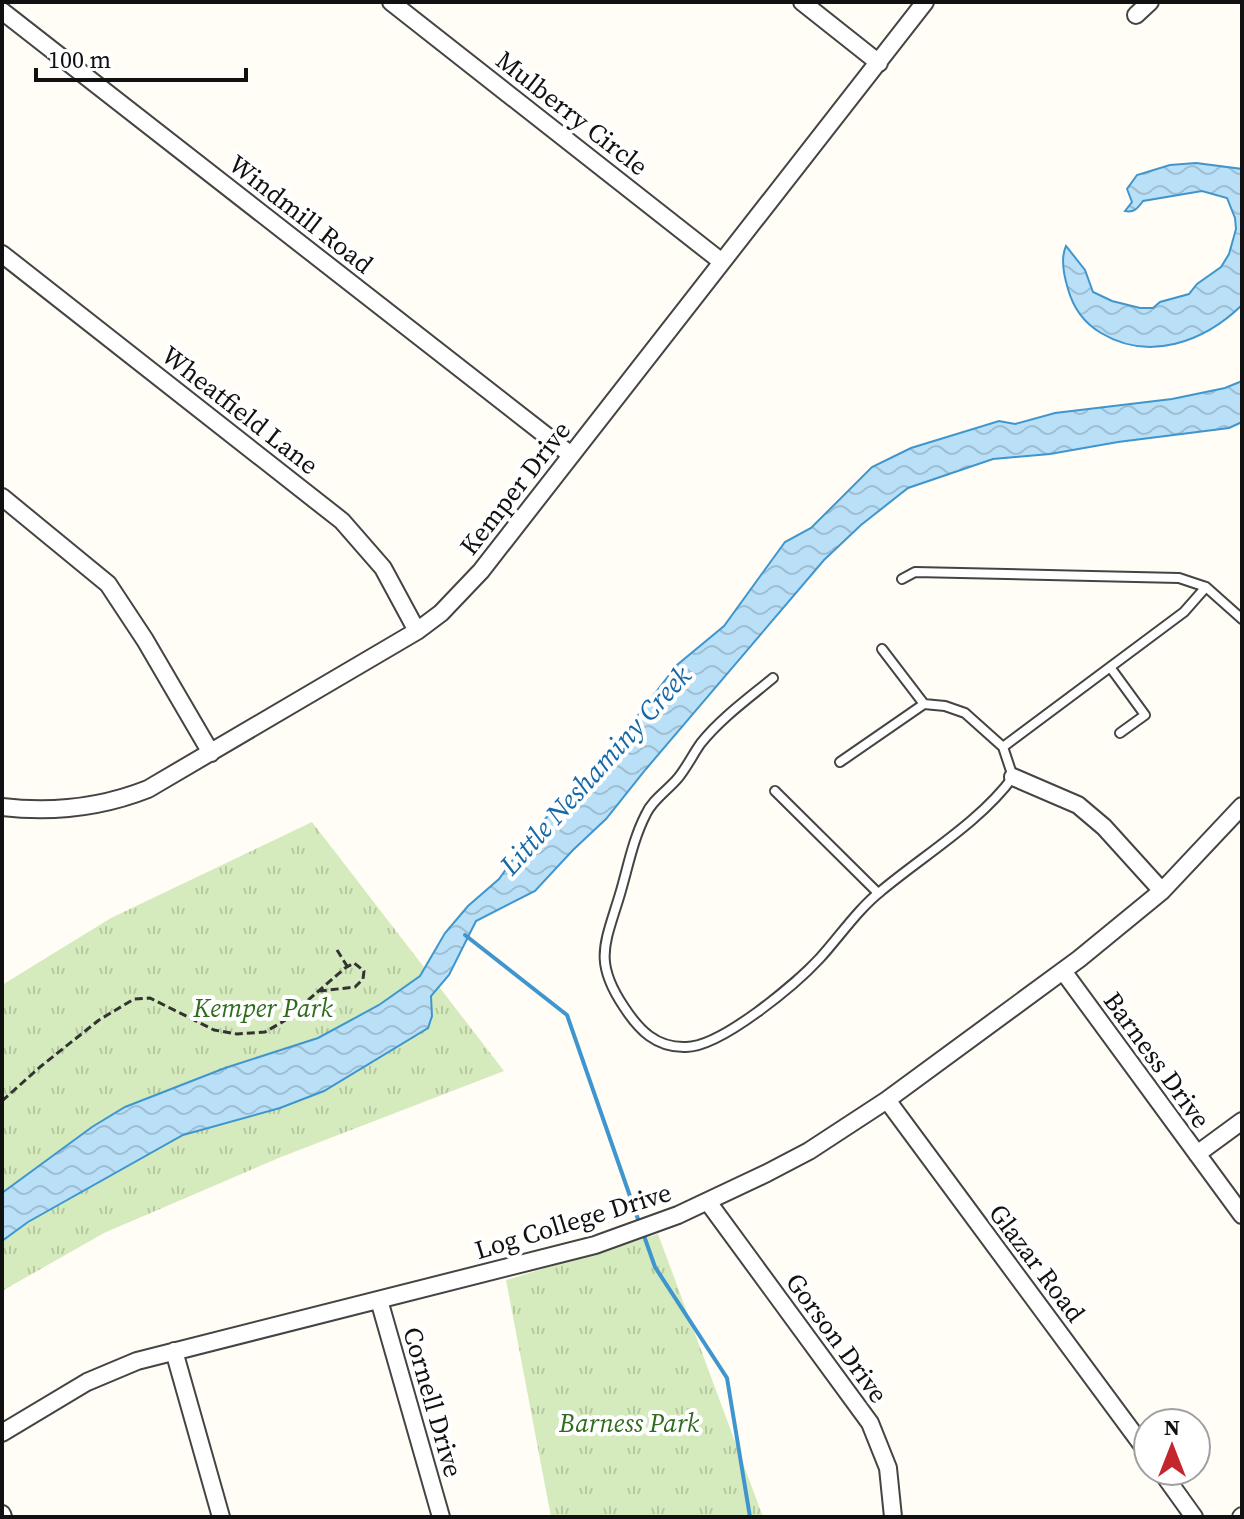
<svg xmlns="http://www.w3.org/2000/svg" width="1244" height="1519" font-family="'Source Serif 4',serif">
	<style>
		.park { fill: url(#park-tufts) }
		.water { fill: url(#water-waves); stroke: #3f96cf; stroke-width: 2 }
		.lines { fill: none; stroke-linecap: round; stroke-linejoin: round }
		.stream { stroke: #3f96cf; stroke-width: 4 }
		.service-casing { stroke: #444; stroke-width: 12 }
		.minor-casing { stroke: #444; stroke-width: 20 }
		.path { stroke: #333; stroke-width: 3; stroke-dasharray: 8 4; stroke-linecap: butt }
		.service { stroke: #fff; stroke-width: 8 }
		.minor { stroke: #fff; stroke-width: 16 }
		.labels { text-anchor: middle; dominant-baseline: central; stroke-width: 8; stroke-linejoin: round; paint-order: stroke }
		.street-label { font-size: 26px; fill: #111; stroke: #fff }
		.park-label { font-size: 26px; font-style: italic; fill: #2f6b1f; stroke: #fff }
		.water-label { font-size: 28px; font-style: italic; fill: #1768a6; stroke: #fff }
	</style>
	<defs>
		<pattern id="park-tufts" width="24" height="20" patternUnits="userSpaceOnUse" patternTransform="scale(2)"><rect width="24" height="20" fill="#d5ebbd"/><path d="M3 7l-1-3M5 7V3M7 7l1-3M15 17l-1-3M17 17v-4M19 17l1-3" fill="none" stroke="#b6c8a1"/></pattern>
		<pattern id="water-waves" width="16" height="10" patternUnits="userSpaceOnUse" patternTransform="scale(2)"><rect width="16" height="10" fill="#b9e0f7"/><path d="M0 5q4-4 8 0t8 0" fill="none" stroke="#9ebfd3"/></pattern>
	</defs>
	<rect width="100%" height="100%" fill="#fffdf5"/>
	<path class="park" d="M 312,822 L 504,1071 L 281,1157 L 104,1233 L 2,1291 L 2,985 L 111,918 Z
		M 658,1234 L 763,1517 L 551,1517 L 506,1280 Z"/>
	<path class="water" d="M 1196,163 L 1242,169 L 1242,305 C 1204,342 1149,362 1101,333 C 1084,323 1073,307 1068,289 C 1064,276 1060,259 1066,246 L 1085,270 L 1093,292 L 1112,301 L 1140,308 L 1153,308 L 1160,302 L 1189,294 L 1197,284 L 1221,267 L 1229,254 L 1236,229 L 1235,218 L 1227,198 L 1202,191 L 1143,201 C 1138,208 1134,213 1125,211 L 1132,202 L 1127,189 L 1137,175 L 1170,165 Z
		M 1242,381 L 1242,422 L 1229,428 L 1118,442 L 1050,454 L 993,459 L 908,488 L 861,525 L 824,560 L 646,769 L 606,819 L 573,850 L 535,891 L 476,921 L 449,975 L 431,996 L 432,1016 L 428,1028 L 324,1091 L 280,1108 L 183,1135 L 28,1222 L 2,1241 L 2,1193 L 92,1127 L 125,1107 L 225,1068 L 318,1038 L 379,1005 L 420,976 L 445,933 L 468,906 L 499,879 L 529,837 L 561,801 L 572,800 L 677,665 L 724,626 L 785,542 L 811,528 L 872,467 L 911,448 L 999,421 L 1015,424 L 1055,413 L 1172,399 L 1225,388 Z"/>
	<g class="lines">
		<path class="stream" d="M 465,935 L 567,1015 L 640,1225
			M 643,1233 L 655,1267 L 727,1378 L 750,1517"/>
		<g class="service-casing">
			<path id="service" d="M 902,579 L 915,572 L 1179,578 L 1206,587 L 1242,619
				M 1110,667 L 1145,715 L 1120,733
				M 773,678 C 749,698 721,718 701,743 C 693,754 687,767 678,778 C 668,790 652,800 646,814 C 633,839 628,867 620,894 C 605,944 593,961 624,1007 C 639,1030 656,1048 686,1047 C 721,1047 796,984 820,958 C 840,936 858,909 881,891 C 924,855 980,822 1013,777 L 1003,747 L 965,713 L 945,706 L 924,704 L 882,649
				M 1003,747 L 1184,612 L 1206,587
				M 840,762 L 924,704
				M 775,791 L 878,893"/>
		</g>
		<g class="minor-casing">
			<path id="minor" d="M 391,2 L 722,262
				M 802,2 L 879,63
				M 2,11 L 571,455
				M 1136,15 L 1150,2
				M 2,254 L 342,521 L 383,568 L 417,631
				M 2,497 L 108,584 L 145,640 L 211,753
				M 1013,777 L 1078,805 L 1104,827 L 1162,891
				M 2,807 C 53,813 100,808 148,789 L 417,631 L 441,613 L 481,571 L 925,2
				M 1063,971 L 1242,1215
				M 887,1100 L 1148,1453
				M 1197,1154 L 1242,1121
				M 708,1202 L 870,1423 L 888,1468 L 893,1517
				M 379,1300 L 441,1517
				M 174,1351 L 221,1517
				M 2,1433 L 87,1382 L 137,1361 L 595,1245 L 678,1215 L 767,1173 L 809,1151 L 887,1100 L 1079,959 L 1162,891 L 1242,806
				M 1161,1471 L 1194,1517
				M 2,1514 L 3,1517
				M 1241,1517 L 1242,1516"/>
		</g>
		<path class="path" d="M 337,950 L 347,966
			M 2,1101 L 40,1067 L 99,1020 L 134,999 L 150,998 L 214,1030 L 237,1034 L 265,1032 L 284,1021 L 345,968 L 354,963 L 364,971 L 363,979 L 355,987 L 320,991"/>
		<use href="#service" class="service"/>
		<use href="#minor" class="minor"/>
	</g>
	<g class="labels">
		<g class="street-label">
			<text transform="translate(572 113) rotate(38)">Mulberry Circle</text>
			<text transform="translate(301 214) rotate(38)">Windmill Road</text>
			<text transform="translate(240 410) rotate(38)">Wheatfield Lane</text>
			<text transform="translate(515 488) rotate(-52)">Kemper Drive</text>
			<text transform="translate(1157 1060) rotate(54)">Barness Drive</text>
			<text transform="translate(573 1221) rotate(-17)">Log College Drive</text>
			<text transform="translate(1037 1263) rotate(53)">Glazar Road</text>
			<text transform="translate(837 1338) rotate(54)">Gorson Drive</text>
			<text transform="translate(433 1402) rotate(74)">Cornell Drive</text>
		</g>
		<g class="park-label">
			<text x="263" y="1008">Kemper Park</text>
			<text x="629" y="1423">Barness Park</text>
		</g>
		<g class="water-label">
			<text transform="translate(595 770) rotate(-48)">Little Neshaminy Creek</text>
		</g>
	</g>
	<rect width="1244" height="1519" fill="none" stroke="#111111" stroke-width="8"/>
	<g transform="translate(1172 1447)"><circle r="38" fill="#ffffff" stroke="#a0a0a0" stroke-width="2"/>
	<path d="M0-6L14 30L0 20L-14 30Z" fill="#c4262e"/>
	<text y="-12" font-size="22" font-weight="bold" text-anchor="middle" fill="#111111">N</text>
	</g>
	<path d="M36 68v12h210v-12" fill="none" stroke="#111111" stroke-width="4"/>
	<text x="48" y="68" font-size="24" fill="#111111" stroke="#ffffff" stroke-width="6" paint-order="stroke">100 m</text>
</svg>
